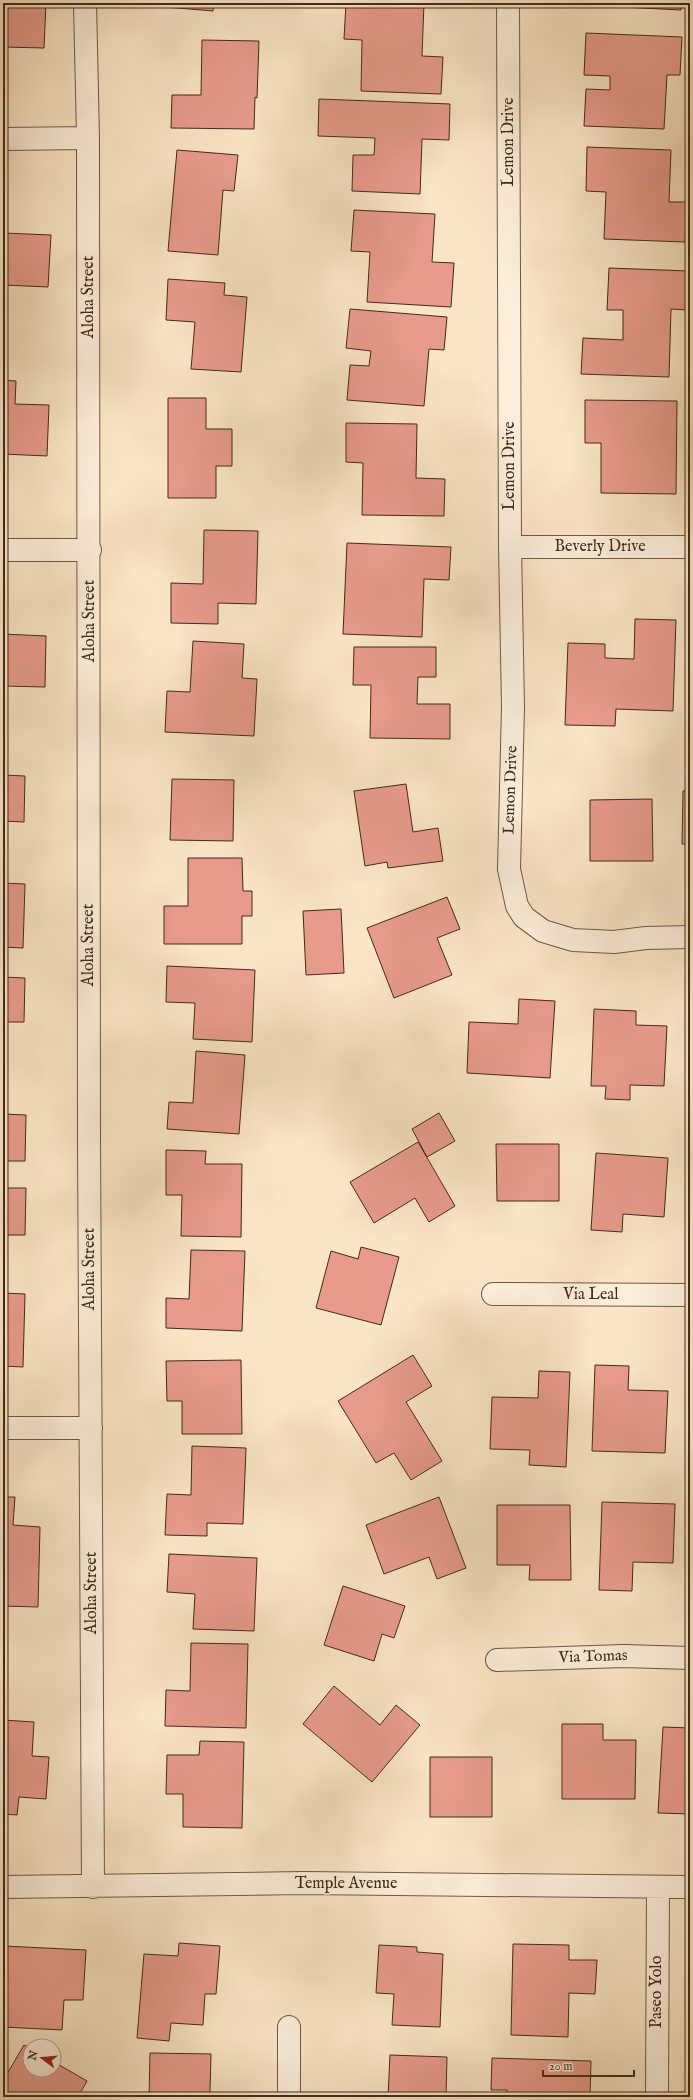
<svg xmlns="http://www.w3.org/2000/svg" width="693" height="2100" font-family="'IM FELL English',serif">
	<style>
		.building { fill: #e89b8b; stroke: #432a1b }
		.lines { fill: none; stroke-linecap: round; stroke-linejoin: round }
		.minor-casing { stroke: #705845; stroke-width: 24 }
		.minor { stroke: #fbedd9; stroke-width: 22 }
		.labels { text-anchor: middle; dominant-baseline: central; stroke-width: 3; stroke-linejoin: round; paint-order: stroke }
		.street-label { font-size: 16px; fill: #432a1b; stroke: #fbedd9 }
	</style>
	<rect width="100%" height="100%" fill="#f9e4c4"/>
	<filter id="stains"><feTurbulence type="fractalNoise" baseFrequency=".005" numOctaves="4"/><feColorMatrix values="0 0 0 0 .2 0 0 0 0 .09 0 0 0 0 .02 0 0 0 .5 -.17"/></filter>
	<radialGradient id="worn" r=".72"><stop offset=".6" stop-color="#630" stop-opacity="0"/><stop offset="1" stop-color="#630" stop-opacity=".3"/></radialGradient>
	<path class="building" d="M 3,3 L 46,3 L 44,48 L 3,47 Z
		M 165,3 L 214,3 L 213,11 L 165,7 Z
		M 346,3 L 424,3 L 422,56 L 443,57 L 441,94 L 361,91 L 362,40 L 344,39 Z
		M 582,3 L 681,3 L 681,10 L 582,5 Z
		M 586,33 L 682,37 L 680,75 L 667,75 L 664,129 L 584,126 L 586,89 L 610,90 L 610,76 L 584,75 Z
		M 202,40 L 259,41 L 257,98 L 255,97 L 254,129 L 171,128 L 172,95 L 201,95 Z
		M 319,99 L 450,104 L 449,140 L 422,139 L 420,194 L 352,191 L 353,155 L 374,155 L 375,138 L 318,136 Z
		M 587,147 L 671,150 L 669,202 L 687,202 L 685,242 L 604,239 L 606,192 L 586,191 Z
		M 177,150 L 238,155 L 234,191 L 223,190 L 218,255 L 168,251 Z
		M 354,210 L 435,214 L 432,262 L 454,263 L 451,307 L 367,302 L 370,252 L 351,251 Z
		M 3,233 L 51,235 L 48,287 L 3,285 Z
		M 609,268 L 689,271 L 688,310 L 671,309 L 669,377 L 581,374 L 583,338 L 623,340 L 623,310 L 607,310 Z
		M 168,279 L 225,283 L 224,295 L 247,297 L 241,372 L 191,369 L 195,322 L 166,320 Z
		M 350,309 L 447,317 L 444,350 L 429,349 L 424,406 L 347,400 L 350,365 L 369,366 L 371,351 L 346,348 Z
		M 3,380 L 16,381 L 15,404 L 49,405 L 47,456 L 3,454 Z
		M 168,398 L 206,398 L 206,429 L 232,429 L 232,466 L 216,466 L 216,498 L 168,498 Z
		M 585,400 L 677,401 L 676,494 L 601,493 L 601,443 L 585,443 Z
		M 346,423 L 417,424 L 416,478 L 445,479 L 444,516 L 362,515 L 363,463 L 346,462 Z
		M 204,530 L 258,531 L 256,604 L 218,603 L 218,624 L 171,623 L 171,583 L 203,584 Z
		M 347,543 L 451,547 L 449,580 L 424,579 L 422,637 L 343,634 Z
		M 635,619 L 676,620 L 673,711 L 616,709 L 615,726 L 565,725 L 568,643 L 605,644 L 605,658 L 634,659 Z
		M 690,632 L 690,684 L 688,684 Z
		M 3,634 L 46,636 L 45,687 L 3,686 Z
		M 193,641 L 244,644 L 242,678 L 257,679 L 254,736 L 165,732 L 167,691 L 190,692 Z
		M 354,647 L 436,647 L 436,677 L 418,677 L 417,704 L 450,704 L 450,739 L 370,738 L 371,685 L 353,685 Z
		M 3,775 L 25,776 L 24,822 L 3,821 Z
		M 172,779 L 234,780 L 233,841 L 170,840 Z
		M 406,784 L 413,832 L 438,828 L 443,861 L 388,868 L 387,862 L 365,866 L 354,791 Z
		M 683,791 L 690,791 L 690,844 L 682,844 Z
		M 652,799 L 653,861 L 590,861 L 590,800 Z
		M 188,858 L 242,858 L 243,891 L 252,891 L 252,916 L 242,916 L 242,944 L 164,944 L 164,906 L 188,906 Z
		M 3,883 L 25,884 L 23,948 L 3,947 Z
		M 447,897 L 460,929 L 437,938 L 452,975 L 394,998 L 367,928 Z
		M 341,909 L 344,973 L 306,975 L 303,911 Z
		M 167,966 L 255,970 L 252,1042 L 193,1039 L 195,1003 L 166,1002 Z
		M 3,977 L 25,978 L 24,1022 L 3,1022 L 3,1027 Z
		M 519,999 L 555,1001 L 550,1078 L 467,1073 L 469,1022 L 518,1024 Z
		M 594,1009 L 636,1011 L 636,1025 L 667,1026 L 664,1086 L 630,1085 L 630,1100 L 605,1099 L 606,1086 L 591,1086 Z
		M 196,1051 L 245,1055 L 239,1134 L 167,1129 L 169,1102 L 193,1103 Z
		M 439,1113 L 455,1141 L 427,1157 L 412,1129 Z
		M 3,1114 L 26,1115 L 25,1161 L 3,1161 Z
		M 418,1142 L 455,1206 L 429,1222 L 415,1198 L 374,1223 L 350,1182 Z
		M 496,1144 L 559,1144 L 559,1201 L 497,1201 Z
		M 166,1150 L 206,1151 L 205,1164 L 242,1164 L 241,1237 L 181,1236 L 182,1195 L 166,1195 Z
		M 596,1153 L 668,1158 L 664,1217 L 623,1214 L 622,1232 L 591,1230 Z
		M 3,1188 L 26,1188 L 25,1235 L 5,1235 L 4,1265 Z
		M 690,1190 L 690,1227 L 689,1227 Z
		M 361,1247 L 399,1257 L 381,1325 L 316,1308 L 331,1251 L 358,1259 Z
		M 191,1250 L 245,1251 L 242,1331 L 166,1328 L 166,1298 L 189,1299 Z
		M 3,1293 L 25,1294 L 23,1367 L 3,1366 Z
		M 413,1355 L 432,1386 L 406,1402 L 442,1461 L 411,1480 L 394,1453 L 376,1463 L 338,1401 Z
		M 241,1360 L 242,1434 L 182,1434 L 182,1401 L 167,1401 L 166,1361 Z
		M 595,1365 L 629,1366 L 628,1390 L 668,1391 L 665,1453 L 592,1451 Z
		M 539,1371 L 570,1372 L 566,1467 L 529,1465 L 530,1450 L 490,1449 L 492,1397 L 538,1398 Z
		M 192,1446 L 246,1448 L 243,1524 L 207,1523 L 207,1536 L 165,1535 L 167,1494 L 191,1495 Z
		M 3,1497 L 15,1497 L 13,1525 L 40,1527 L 38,1607 L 3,1606 Z
		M 439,1497 L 466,1568 L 437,1579 L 429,1557 L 384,1574 L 366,1525 Z
		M 602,1502 L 675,1504 L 673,1563 L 633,1562 L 632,1591 L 599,1590 Z
		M 497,1505 L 570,1505 L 571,1580 L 529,1580 L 530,1565 L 497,1565 Z
		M 169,1554 L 257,1558 L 254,1631 L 193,1629 L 195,1594 L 167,1592 Z
		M 343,1586 L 405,1606 L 394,1638 L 382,1634 L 374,1661 L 324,1645 Z
		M 191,1643 L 248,1644 L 246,1728 L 165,1726 L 166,1690 L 190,1691 Z
		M 334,1686 L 380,1725 L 396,1705 L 420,1725 L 372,1782 L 303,1724 Z
		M 3,1720 L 34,1722 L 32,1756 L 49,1757 L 46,1799 L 19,1797 L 17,1815 L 3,1814 Z
		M 562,1724 L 603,1724 L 603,1740 L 636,1740 L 635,1799 L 562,1799 Z
		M 663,1727 L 690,1728 L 690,1814 L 658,1813 Z
		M 200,1741 L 244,1742 L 242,1828 L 183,1827 L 183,1794 L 166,1794 L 167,1755 L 199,1755 Z
		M 430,1757 L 492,1757 L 492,1817 L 430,1817 Z
		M 179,1943 L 220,1946 L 216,1994 L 205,1994 L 203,2025 L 171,2023 L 169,2041 L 137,2038 L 144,1954 L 178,1956 Z
		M 513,1944 L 569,1945 L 569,1960 L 597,1960 L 595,1994 L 569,1993 L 568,2037 L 511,2035 Z
		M 379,1945 L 417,1947 L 417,1952 L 443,1954 L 440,2027 L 392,2025 L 394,1994 L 376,1993 Z
		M 4,1946 L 86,1950 L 83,2000 L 64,2000 L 62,2030 L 3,2027 Z
		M 24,2045 L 30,2048 L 30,2070 L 54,2070 L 54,2062 L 87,2081 L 78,2097 L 3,2097 L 3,2081 Z
		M 150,2053 L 211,2054 L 210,2093 L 241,2094 L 241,2097 L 149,2097 Z
		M 390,2055 L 447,2057 L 446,2097 L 388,2097 Z
		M 492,2058 L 591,2061 L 590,2097 L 507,2097 L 507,2090 L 491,2090 Z"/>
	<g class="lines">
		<g class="minor-casing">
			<path id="minor" d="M 85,3 L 88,138 L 89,1138 L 93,1887
				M 508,3 L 510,547 L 513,707 L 509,869 L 517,906 L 524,917 L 543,931 L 573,940 L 614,942 L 646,938 L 690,937
				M 3,139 L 88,138
				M 510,547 L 690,547
				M 3,550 L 90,550
				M 493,1294 L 690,1295
				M 3,1428 L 91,1428
				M 497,1660 L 624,1656 L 690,1658
				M 3,1887 L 303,1883 L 690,1887
				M 289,2027 L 289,2097
				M 657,2097 L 658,1887"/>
		</g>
		<use href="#minor" class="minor"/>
	</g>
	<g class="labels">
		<g class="street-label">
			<text transform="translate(509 142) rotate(-90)">Lemon Drive</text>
			<text transform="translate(89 297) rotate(-90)">Aloha Street</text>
			<text transform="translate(510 466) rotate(-90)">Lemon Drive</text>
			<text x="600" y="547">Beverly Drive</text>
			<text transform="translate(90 621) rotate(-90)">Aloha Street</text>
			<text transform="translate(511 790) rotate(-88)">Lemon Drive</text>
			<text transform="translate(89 945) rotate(-90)">Aloha Street</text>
			<text transform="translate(90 1269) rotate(-90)">Aloha Street</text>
			<text x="591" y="1295">Via Leal</text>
			<text transform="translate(92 1593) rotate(-90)">Aloha Street</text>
			<text transform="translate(593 1657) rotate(-2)">Via Tomas</text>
			<text x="346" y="1884">Temple Avenue</text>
			<text transform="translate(657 1992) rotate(-90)">Paseo Yolo</text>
		</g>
	</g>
	<rect width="693" height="2100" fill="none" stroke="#f9e4c4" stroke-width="16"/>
	<rect x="4" y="4" width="685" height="2092" fill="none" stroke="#432a1b" stroke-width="2"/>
	<rect x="8" y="8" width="677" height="2084" fill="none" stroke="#432a1b"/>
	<g transform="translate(42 2058) rotate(286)"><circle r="19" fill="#fbedd9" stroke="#b19f8d"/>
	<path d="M0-3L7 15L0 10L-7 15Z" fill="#8f2418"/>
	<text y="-6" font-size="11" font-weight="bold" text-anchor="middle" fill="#432a1b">N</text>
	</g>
	<path d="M543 2070v6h91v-6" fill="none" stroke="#432a1b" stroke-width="2"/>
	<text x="549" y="2070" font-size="12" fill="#432a1b" stroke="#fbedd9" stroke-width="3" paint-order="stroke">20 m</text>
	<rect width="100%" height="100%" filter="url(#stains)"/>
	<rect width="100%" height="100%" fill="url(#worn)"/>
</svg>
